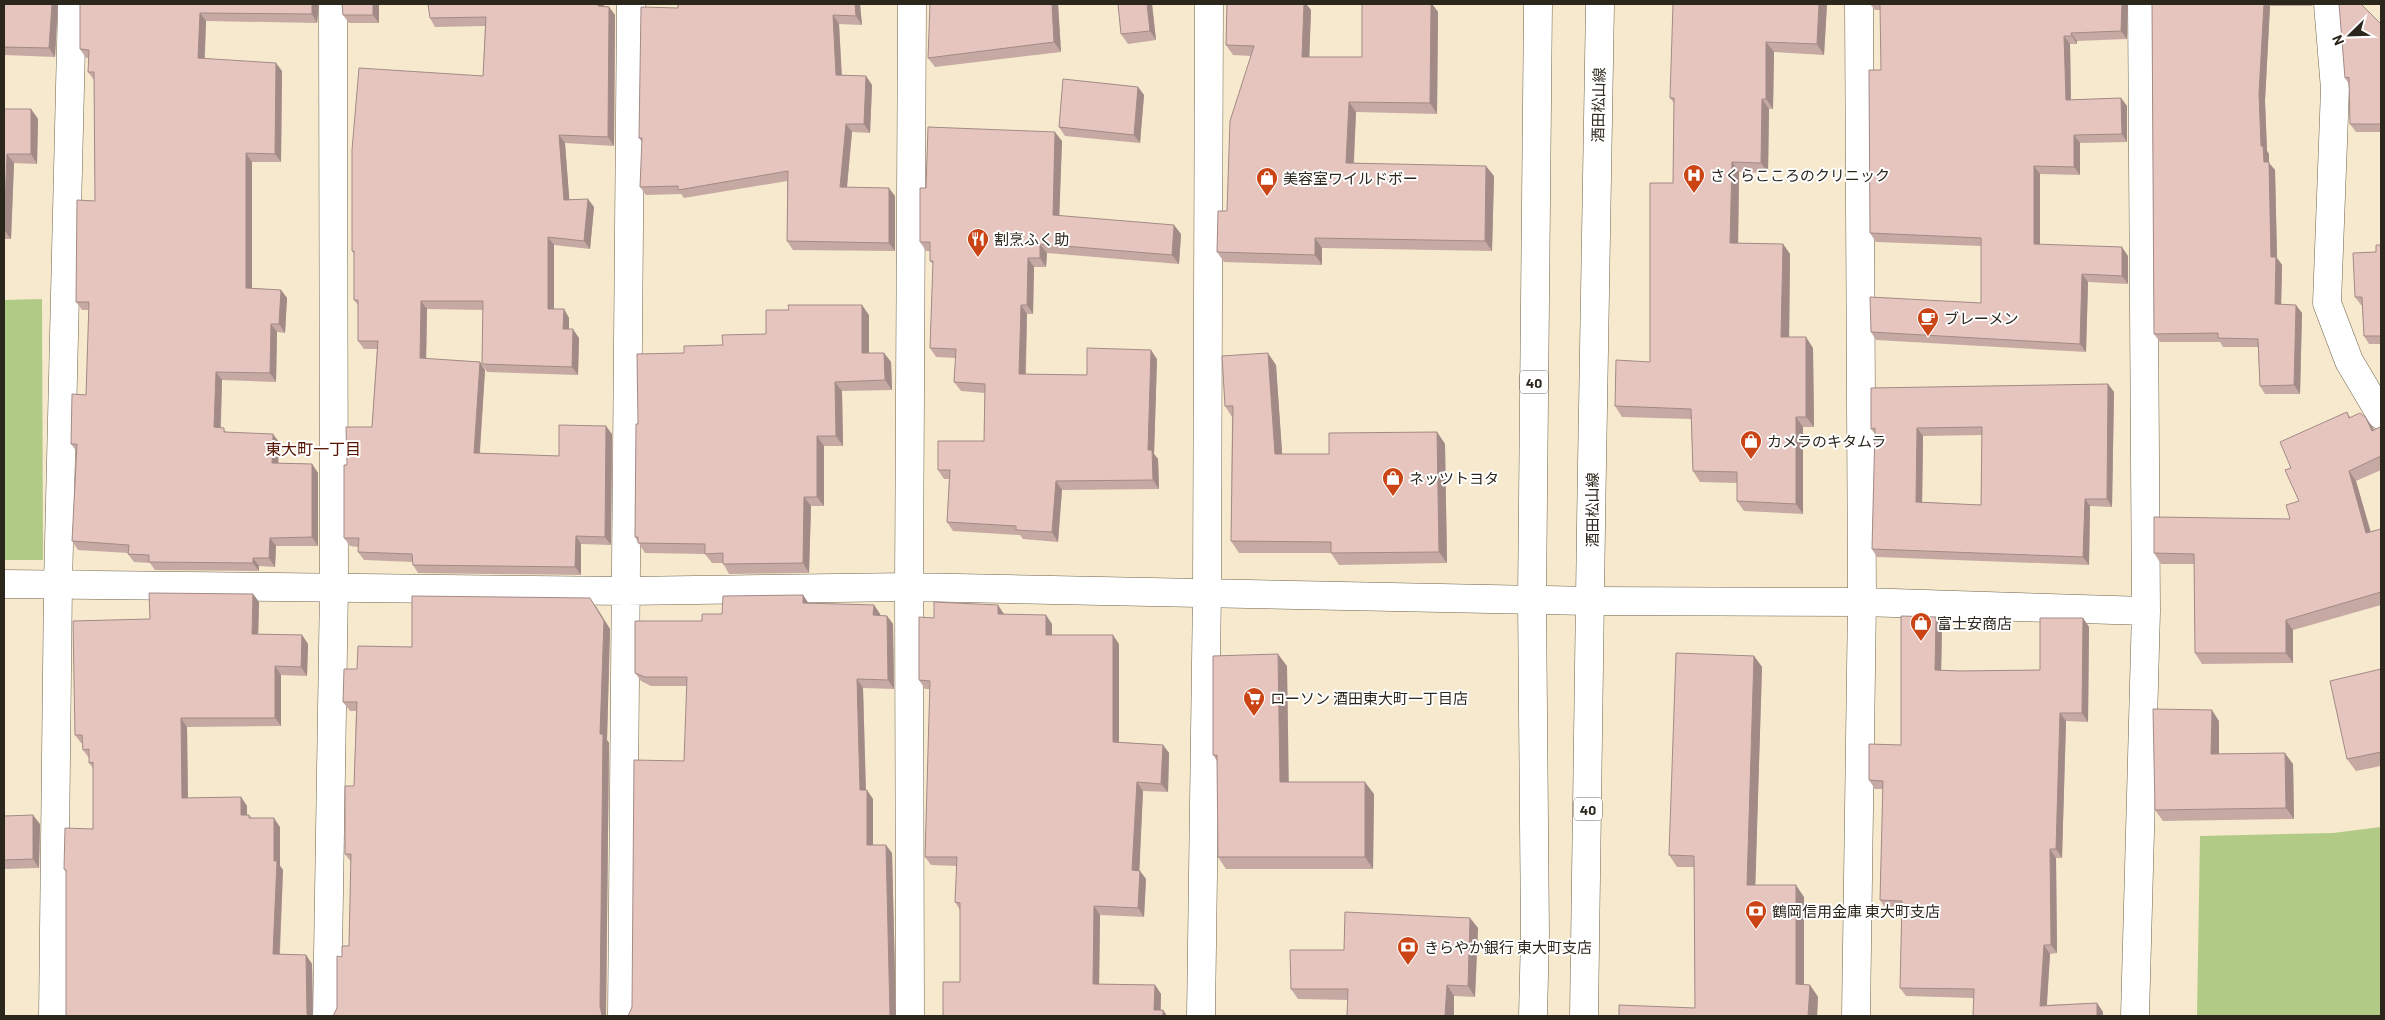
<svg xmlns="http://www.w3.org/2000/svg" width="2385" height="1020" font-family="Barlow,'Noto Sans JP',sans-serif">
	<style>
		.green { fill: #b1ca86 }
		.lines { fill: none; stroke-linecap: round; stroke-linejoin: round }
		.street-casing { stroke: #6f634a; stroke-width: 29 }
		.secondary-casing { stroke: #6f634a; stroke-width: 29 }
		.primary-casing { stroke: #6f634a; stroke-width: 29 }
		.street { stroke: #fff; stroke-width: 28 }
		.secondary { stroke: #fff; stroke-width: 28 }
		.primary { stroke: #fff; stroke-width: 28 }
		.wall { fill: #c7a9a4; fill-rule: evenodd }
		.shaded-wall { fill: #a28a86 }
		.building { fill: #e7c5bf; stroke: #a28a86; fill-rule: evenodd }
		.labels { text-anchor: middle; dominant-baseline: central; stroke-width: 4; stroke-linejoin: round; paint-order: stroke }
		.shield { fill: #fff; stroke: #6b6860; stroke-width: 1 }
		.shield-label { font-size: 14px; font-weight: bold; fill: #2c271c }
		.street-label { font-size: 15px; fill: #2c271c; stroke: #fff }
		.poi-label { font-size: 15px; fill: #2c271c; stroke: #fff; text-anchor: start }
		.neighbourhood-label { font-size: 16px; fill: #541300; stroke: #fff }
	</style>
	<rect width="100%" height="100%" fill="#f7e9cd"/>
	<path class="green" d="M 42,299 L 43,560 L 4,560 L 4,300 Z
		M 2381,827 L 2381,1016 L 2197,1016 L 2200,836 L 2333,833 Z"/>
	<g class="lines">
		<g class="street-casing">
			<path id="street" d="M 2328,4 L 2335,89 L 2327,303 L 2349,361 L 2381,415
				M 4,584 L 626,591 L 909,587 L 1591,601 L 1862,602 L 2146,611
				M 53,1016 L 58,585 L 72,4
				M 622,1016 L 631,4
				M 910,1016 L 909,587 L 912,4
				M 1201,1016 L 1207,592 L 1209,4
				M 1856,1016 L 1862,602 L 1859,4
				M 2135,1016 L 2146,611 L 2142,4"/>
		</g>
		<g class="secondary-casing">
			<path id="secondary" d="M 327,1016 L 334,587 L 333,4"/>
		</g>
		<g class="primary-casing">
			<path id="primary" d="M 1533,1016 L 1535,934 L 1532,599 L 1538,4
				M 1584,1016 C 1590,679 1592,341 1600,4"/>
		</g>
		<use href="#street" class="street"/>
		<use href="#secondary" class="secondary"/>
		<use href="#primary" class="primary"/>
	</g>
	<path class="wall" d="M 4,4 L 58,4 L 55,57 L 4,55 Z
		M 80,4 L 319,4 L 317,23 L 206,21 L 205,58 L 282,71 L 281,162 L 252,162 L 252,288 L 281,290 L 287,298 L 285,333 L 277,332 L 276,382 L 222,380 L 221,428 L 227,432 L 279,442 L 278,463 L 312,464 L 318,473 L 318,546 L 276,546 L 275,567 L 259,566 L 259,571 L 155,570 L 150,563 L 134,562 L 128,554 L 128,553 L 78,550 L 72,541 L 77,452 L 71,444 L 86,395 L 89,310 L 82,310 L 76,302 L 95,201 L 94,80 L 88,72 L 89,58 L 86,58 L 80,49 Z
		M 342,4 L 379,4 L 379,23 L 349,23 L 343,15 Z
		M 428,4 L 604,4 L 604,6 L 609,7 L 615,15 L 614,146 L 565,143 L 569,199 L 594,207 L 590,249 L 554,245 L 554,309 L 564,309 L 569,318 L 569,329 L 579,338 L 578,375 L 487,372 L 482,364 L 483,310 L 427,309 L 426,359 L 480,362 L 485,370 L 480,453 L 559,456 L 612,434 L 611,545 L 581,544 L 581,575 L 418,573 L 413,565 L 413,562 L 364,560 L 358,552 L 358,547 L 350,546 L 344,538 L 347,465 L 372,427 L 377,349 L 364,349 L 358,341 L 358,305 L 354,300 L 354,254 L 352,251 L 483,76 L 485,26 L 435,27 L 430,18 Z
		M 678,4 L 860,4 L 862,25 L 839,24 L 842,75 L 866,76 L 872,85 L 870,133 L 852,132 L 847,188 L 895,196 L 895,251 L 793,250 L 787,241 L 787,181 L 684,198 L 681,194 L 646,195 L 640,187 L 642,142 L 639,138 L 678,8 Z
		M 1058,4 L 1061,52 L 935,67 L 928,58 Z
		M 1152,4 L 1156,40 L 1128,44 L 1121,34 Z
		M 1227,4 L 1306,4 L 1311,10 L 1309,57 L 1362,57 L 1362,4 L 1432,4 L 1438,12 L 1437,114 L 1356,112 L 1354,163 L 1494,176 L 1492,251 L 1322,248 L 1322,265 L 1224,262 L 1217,252 L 1227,211 L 1251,56 L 1233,55 L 1226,45 Z
		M 1827,4 L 1824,55 L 1774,52 L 1773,109 L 1769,109 L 1768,173 L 1739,172 L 1738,243 L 1783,244 L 1790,254 L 1789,337 L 1813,348 L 1814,427 L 1803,427 L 1803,514 L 1744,511 L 1737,501 L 1737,483 L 1700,482 L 1693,471 L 1691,419 L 1622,417 L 1615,406 L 1650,362 L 1673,183 L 1674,103 L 1670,98 Z
		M 1870,4 L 2128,4 L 2127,39 L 2077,41 L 2077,44 L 2070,44 L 2071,100 L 2121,98 L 2127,106 L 2127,142 L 2080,143 L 2080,175 L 2040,174 L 2040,245 L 2128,256 L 2128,284 L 2088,282 L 2086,352 L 1876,340 L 1871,332 L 1981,303 L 1981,246 L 1876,242 L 1870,233 L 1881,70 L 1881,10 L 1875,10 Z
		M 2152,4 L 2313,4 L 2312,6 L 2270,6 L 2265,101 L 2267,151 L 2269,154 L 2269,163 L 2275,170 L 2277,258 L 2282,265 L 2281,304 L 2302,313 L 2300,394 L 2265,394 L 2260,386 L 2258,347 L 2223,347 L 2220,342 L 2160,342 L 2154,334 Z
		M 2381,24 L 2381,132 L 2356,132 L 2350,124 L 2349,84 L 2345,78 Z
		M 1138,87 L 1144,95 L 1140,143 L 1065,136 L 1059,127 Z
		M 4,109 L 31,109 L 38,119 L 37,164 L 14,163 L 11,239 L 4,239 Z
		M 1062,141 L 1059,216 L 1181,234 L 1179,264 L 1047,253 L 1046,267 L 1034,267 L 1033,314 L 1027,314 L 1026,374 L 1087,375 L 1157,359 L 1154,454 L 1158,459 L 1159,489 L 1062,490 L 1058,542 L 1023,539 L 1020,535 L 953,531 L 947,522 L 949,479 L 944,479 L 938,470 L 984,441 L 985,393 L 961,391 L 954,382 L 956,358 L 936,357 L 930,348 L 933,264 L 930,261 L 930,251 L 926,251 L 920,242 L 926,188 Z
		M 2381,245 L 2381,344 L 2369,344 L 2364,336 L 2362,305 L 2361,305 L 2355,297 L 2376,252 Z
		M 869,315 L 869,353 L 884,353 L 891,362 L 892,390 L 842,391 L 843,446 L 824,446 L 824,506 L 811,506 L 809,573 L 729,574 L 723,563 L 712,563 L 705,554 L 645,553 L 635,537 L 638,424 L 684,353 L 723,345 L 766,334 Z
		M 1276,365 L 1282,454 L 1329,454 L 1437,432 L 1445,444 L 1447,563 L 1339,565 L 1331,553 L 1239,553 L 1231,541 L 1232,417 L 1225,406 Z
		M 2108,384 L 2114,392 L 2112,507 L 2090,506 L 2089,565 L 1877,557 L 1872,549 L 1875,434 L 1871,429 ZM 1982,435 L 1981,505 L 1922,502 L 1923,436 Z
		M 2347,412 L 2350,417 L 2374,430 L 2380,427 L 2381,429 L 2381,470 L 2356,481 L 2370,532 L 2381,529 L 2381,605 L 2293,630 L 2293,663 L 2202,664 L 2195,653 L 2194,564 L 2161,564 L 2154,553 L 2290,519 L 2299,501 L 2291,468 Z
		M 253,594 L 259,602 L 258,634 L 302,635 L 308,644 L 307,676 L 281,675 L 281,726 L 187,727 L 188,798 L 241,797 L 247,806 L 247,815 L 249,815 L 252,818 L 280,827 L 280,866 L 283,870 L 280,954 L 306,955 L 312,964 L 313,1016 L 66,872 L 64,869 L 93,829 L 93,768 L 89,763 L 89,758 L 83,750 L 82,743 L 81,743 L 75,735 L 150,619 Z
		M 803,595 L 809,604 L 874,605 L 880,614 L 880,615 L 887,616 L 893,624 L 894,689 L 863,688 L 866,790 L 873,799 L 873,845 L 892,853 L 896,1016 L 628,1016 L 632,1007 L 684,761 L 687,686 L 651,686 L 641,681 L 635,673 L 702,621 L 722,614 Z
		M 596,606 L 610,629 L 607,740 L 609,743 L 606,1016 L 333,1016 L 337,1008 L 342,957 L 349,946 L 351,862 L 345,854 L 354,786 L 356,711 L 350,711 L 343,702 L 357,669 L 412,647 Z
		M 1004,614 L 1052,624 L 1052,635 L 1119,644 L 1119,742 L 1163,745 L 1169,753 L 1168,792 L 1143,791 L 1139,871 L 1140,871 L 1146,879 L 1144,917 L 1100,915 L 1099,984 L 1155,985 L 1161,994 L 1161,1010 L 1163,1010 L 1167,1016 L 943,1016 L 960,982 L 960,910 L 955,902 L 957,866 L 931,865 L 925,857 L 930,689 L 925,689 L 919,680 L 934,618 Z
		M 1936,617 L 1942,626 L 1941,670 L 1960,671 L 2040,670 L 2083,618 L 2089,627 L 2088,722 L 2066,721 L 2062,858 L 2056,858 L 2057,953 L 2050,954 L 2047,1005 L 2097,1003 L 2103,1012 L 2103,1016 L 1973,1016 L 1974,998 L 1906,996 L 1900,988 L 1902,910 L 1886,909 L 1880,900 L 1883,789 L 1875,789 L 1869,780 L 1901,745 Z
		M 1754,656 L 1762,667 L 1755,885 L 1804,897 L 1804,985 L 1810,985 L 1818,997 L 1817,1016 L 1619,1016 L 1695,1008 L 1694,867 L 1677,867 L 1669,855 Z
		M 1287,666 L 1288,782 L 1374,794 L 1373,869 L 1226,869 L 1218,857 L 1217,761 L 1213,755 Z
		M 2381,669 L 2381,766 L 2356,771 L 2347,759 Z
		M 2219,721 L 2219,754 L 2293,764 L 2294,819 L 2163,821 L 2155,810 Z
		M 4,816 L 40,824 L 39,868 L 4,869 Z
		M 1470,918 L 1478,928 L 1475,997 L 1454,996 L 1454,1016 L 1347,1016 L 1348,1000 L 1298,999 L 1291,989 L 1344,950 Z"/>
	<path class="shaded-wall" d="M 52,4 L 58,4 L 55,57 L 49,48 Z
		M 312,4 L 319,4 L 317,23 L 312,14 Z
		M 373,4 L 379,4 L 379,23 L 373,15 Z
		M 598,4 L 604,4 L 604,15 L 598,6 Z
		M 855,4 L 860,4 L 862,25 L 856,16 Z
		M 1052,4 L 1058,4 L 1061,52 L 1054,42 Z
		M 1147,4 L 1152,4 L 1156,40 L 1150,31 Z
		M 1304,4 L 1306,4 L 1311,10 L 1309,67 L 1302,57 Z
		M 1431,4 L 1432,4 L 1438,12 L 1437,114 L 1430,103 Z
		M 1819,4 L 1827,4 L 1824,55 L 1817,44 Z
		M 2122,4 L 2128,4 L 2127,39 L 2121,31 Z
		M 2264,4 L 2268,4 L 2270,6 L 2265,101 L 2267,151 L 2269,154 L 2269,163 L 2275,170 L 2277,258 L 2282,265 L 2281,312 L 2275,304 L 2261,146 L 2259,93 Z
		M 609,7 L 615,15 L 614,146 L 608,137 Z
		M 200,13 L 206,21 L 204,66 L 198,58 Z
		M 833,15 L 839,24 L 842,84 L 836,75 Z
		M 2071,33 L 2077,41 L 2077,44 L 2072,36 Z
		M 2064,36 L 2070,44 L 2071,108 L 2066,100 Z
		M 1766,42 L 1774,52 L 1773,109 L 1766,99 Z
		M 276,63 L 282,71 L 281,162 L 275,154 Z
		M 866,76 L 872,85 L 870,133 L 864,124 Z
		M 1138,87 L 1144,95 L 1140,143 L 1134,135 Z
		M 2121,98 L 2127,106 L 2127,142 L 2122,134 Z
		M 1762,99 L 1769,109 L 1768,173 L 1761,163 Z
		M 1349,102 L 1356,112 L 1353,173 L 1346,163 Z
		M 31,109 L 38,119 L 37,164 L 31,154 Z
		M 846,124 L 852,132 L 846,196 L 840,187 Z
		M 1055,132 L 1062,141 L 1059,224 L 1053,215 Z
		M 559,135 L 565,143 L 570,208 L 564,200 Z
		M 2074,135 L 2080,143 L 2080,175 L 2074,167 Z
		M 246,153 L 252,162 L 252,296 L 246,288 Z
		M 7,154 L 14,163 L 11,239 L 4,230 Z
		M 1732,162 L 1739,172 L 1738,253 L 1730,243 Z
		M 1486,166 L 1494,176 L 1492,251 L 1485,241 Z
		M 2034,166 L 2040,174 L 2040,253 L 2034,244 Z
		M 889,188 L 895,196 L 895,251 L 889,243 Z
		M 588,199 L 594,207 L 590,249 L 584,241 Z
		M 1174,225 L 1181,234 L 1179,264 L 1172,255 Z
		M 548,237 L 554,245 L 554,317 L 548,309 Z
		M 1315,238 L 1322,248 L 1322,265 L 1315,255 Z
		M 1040,244 L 1047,253 L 1046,267 L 1040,258 Z
		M 1783,244 L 1790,254 L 1789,348 L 1781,337 Z
		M 2122,247 L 2128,256 L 2128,284 L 2122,276 Z
		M 1028,258 L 1034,267 L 1033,314 L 1027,305 Z
		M 2082,274 L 2088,282 L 2086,352 L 2080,344 Z
		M 281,290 L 287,298 L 285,333 L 279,324 Z
		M 421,301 L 427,309 L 426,367 L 420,358 Z
		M 862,305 L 869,315 L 869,363 L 862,353 Z
		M 1021,305 L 1027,314 L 1025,383 L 1019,374 Z
		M 2296,305 L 2302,313 L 2300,394 L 2294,385 Z
		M 564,309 L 569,318 L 569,337 L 563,329 Z
		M 271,324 L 277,332 L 276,382 L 270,373 Z
		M 573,329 L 579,338 L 578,375 L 572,367 Z
		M 1806,337 L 1813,348 L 1814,427 L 1806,417 Z
		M 1151,350 L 1157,359 L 1154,454 L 1158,459 L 1159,489 L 1153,480 L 1148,450 Z
		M 884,353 L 891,362 L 892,390 L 885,380 Z
		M 1268,353 L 1276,365 L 1283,466 L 1275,454 Z
		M 480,362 L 485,370 L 479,461 L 474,453 Z
		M 216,372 L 222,380 L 220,436 L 214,427 Z
		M 835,382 L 842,391 L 843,446 L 836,436 Z
		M 2108,384 L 2114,392 L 2112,507 L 2107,499 Z
		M 1796,417 L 1803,427 L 1803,514 L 1796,504 Z
		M 2366,418 L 2373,428 L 2379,441 L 2372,431 Z
		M 606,426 L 612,434 L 611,545 L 605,537 Z
		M 1917,428 L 1923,436 L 1922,510 L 1916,502 Z
		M 1437,432 L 1445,444 L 1447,563 L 1439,552 Z
		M 273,434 L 279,442 L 278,472 L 272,463 Z
		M 817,436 L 824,446 L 824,506 L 817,497 Z
		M 312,464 L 318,473 L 318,546 L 312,537 Z
		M 2349,471 L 2356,481 L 2374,543 L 2366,533 Z
		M 1056,481 L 1062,490 L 1058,542 L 1052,532 Z
		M 804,497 L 811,506 L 809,573 L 803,563 Z
		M 2085,499 L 2090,506 L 2089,565 L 2083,557 Z
		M 576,536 L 581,544 L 581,575 L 575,567 Z
		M 270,538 L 276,546 L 275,567 L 269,558 Z
		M 253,558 L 259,566 L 259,571 L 253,563 Z
		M 253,594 L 259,602 L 258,643 L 252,634 Z
		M 803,595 L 809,604 L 803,603 Z
		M 590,598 L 610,629 L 607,740 L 609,743 L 606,1016 L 603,1016 L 602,1015 L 600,1007 L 600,734 Z
		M 874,605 L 880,614 L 879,624 L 873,615 Z
		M 998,605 L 1004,614 L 1004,623 L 998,614 Z
		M 1046,615 L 1052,624 L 1052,643 L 1046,635 Z
		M 887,616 L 893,624 L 894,689 L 888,680 Z
		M 1936,617 L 1942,626 L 1941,679 L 1935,670 Z
		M 2083,618 L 2089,627 L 2088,722 L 2082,713 Z
		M 2286,620 L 2293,630 L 2293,663 L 2286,653 Z
		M 302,635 L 308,644 L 307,676 L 301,667 Z
		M 1113,635 L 1119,644 L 1119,751 L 1113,742 Z
		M 1278,654 L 1287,666 L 1289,794 L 1280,782 Z
		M 1754,656 L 1762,667 L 1755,897 L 1747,885 Z
		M 275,666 L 281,675 L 281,726 L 275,718 Z
		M 857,679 L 863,688 L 866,799 L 860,790 Z
		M 2212,710 L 2219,721 L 2219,765 L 2211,754 Z
		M 2060,713 L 2066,721 L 2062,858 L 2056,849 Z
		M 181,718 L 187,727 L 188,806 L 182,798 Z
		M 1163,745 L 1169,753 L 1168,792 L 1161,784 Z
		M 2285,753 L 2293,764 L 2294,819 L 2286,808 Z
		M 1137,782 L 1143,791 L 1139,879 L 1132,870 Z
		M 1365,782 L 1374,794 L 1373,869 L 1365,857 Z
		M 867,790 L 873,799 L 873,853 L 867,845 Z
		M 241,797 L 247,806 L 247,823 L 241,815 Z
		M 33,815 L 40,824 L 39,868 L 33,859 Z
		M 274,818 L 280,827 L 280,866 L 283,870 L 279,963 L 273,954 L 274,861 Z
		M 886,845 L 892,853 L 896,1016 L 890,1016 Z
		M 2050,849 L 2056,858 L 2057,953 L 2051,945 Z
		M 1140,871 L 1146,879 L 1144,917 L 1138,908 Z
		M 1796,885 L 1804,897 L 1804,996 L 1796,984 Z
		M 1094,906 L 1100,915 L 1099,992 L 1093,984 Z
		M 1470,918 L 1478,928 L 1475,997 L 1468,986 Z
		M 2044,945 L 2050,954 L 2046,1015 L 2040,1006 Z
		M 306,955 L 312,964 L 313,1016 L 308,1016 L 307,1014 Z
		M 1155,985 L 1161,994 L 1160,1016 L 1154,1010 Z
		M 1447,985 L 1454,996 L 1454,1016 L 1445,1016 Z
		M 1810,985 L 1818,997 L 1817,1016 L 1808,1016 Z
		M 2097,1003 L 2103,1012 L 2103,1016 L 2097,1016 Z
		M 1163,1010 L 1167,1016 L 1163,1016 Z"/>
	<path class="building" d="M 4,4 L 52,4 L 49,48 L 4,47 Z
		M 80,4 L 312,4 L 312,14 L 200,13 L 198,58 L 276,63 L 275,154 L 246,153 L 246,288 L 281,290 L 279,324 L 271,324 L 270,373 L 216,372 L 214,427 L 224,428 L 224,432 L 273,434 L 272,463 L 312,464 L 312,537 L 270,538 L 269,558 L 253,558 L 253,563 L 149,562 L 149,555 L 128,554 L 129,545 L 72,541 L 77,444 L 71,444 L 72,394 L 86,395 L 89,302 L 76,302 L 77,200 L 95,201 L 94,72 L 88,72 L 89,50 L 80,49 Z
		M 342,4 L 373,4 L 373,15 L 343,15 Z
		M 428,4 L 598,4 L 598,6 L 609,7 L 608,137 L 559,135 L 564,200 L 588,199 L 584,241 L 548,237 L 548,309 L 564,309 L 563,329 L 573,329 L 572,367 L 482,364 L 483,301 L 421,301 L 420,358 L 480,362 L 474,453 L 559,456 L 559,425 L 606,426 L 605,537 L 576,536 L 575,567 L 413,565 L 412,554 L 358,552 L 359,538 L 344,538 L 344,465 L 347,465 L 346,427 L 372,427 L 378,341 L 358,341 L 358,300 L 354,300 L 354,251 L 352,251 L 352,150 L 359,68 L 483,76 L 486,17 L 430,18 Z
		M 678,4 L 855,4 L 856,16 L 833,15 L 836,75 L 866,76 L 864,124 L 846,124 L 840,187 L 889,188 L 889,243 L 787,241 L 788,171 L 678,190 L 678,186 L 640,187 L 642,138 L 639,138 L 641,7 L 678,8 Z
		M 930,4 L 1052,4 L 1054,42 L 928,58 Z
		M 1118,4 L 1147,4 L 1150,31 L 1121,34 Z
		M 1227,4 L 1304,4 L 1302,57 L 1362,57 L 1362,4 L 1431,4 L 1430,103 L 1349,102 L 1346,163 L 1486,166 L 1485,241 L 1315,238 L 1315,255 L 1217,252 L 1218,211 L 1227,211 L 1230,121 L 1254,46 L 1226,45 Z
		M 1673,4 L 1819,4 L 1817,44 L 1766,42 L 1766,99 L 1762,99 L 1761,163 L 1732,162 L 1730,243 L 1783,244 L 1781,337 L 1806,337 L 1806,417 L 1796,417 L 1796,504 L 1737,501 L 1737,472 L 1693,471 L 1691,409 L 1615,406 L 1616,360 L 1650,362 L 1650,183 L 1673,183 L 1674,98 L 1670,98 Z
		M 1880,4 L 2122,4 L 2121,31 L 2071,33 L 2072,36 L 2064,36 L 2066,100 L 2121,98 L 2122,134 L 2074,135 L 2074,167 L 2034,166 L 2034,244 L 2122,247 L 2122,276 L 2082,274 L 2080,344 L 1871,332 L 1870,297 L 1981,303 L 1981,238 L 1870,233 L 1869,70 L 1881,70 Z
		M 2152,4 L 2264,4 L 2259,93 L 2261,146 L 2263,146 L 2264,162 L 2269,162 L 2271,257 L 2276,257 L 2275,304 L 2296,305 L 2294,385 L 2260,386 L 2258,339 L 2218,338 L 2218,333 L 2154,334 Z
		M 2339,4 L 2361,4 L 2381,24 L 2381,124 L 2350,124 L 2349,77 L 2345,78 Z
		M 1063,79 L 1138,87 L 1134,135 L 1059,127 Z
		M 4,109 L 31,109 L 31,154 L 7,154 L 4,230 Z
		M 928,127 L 1055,132 L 1053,215 L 1174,225 L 1172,255 L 1040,244 L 1040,258 L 1028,258 L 1027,305 L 1021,305 L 1019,374 L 1087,375 L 1087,348 L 1151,350 L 1148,450 L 1152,450 L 1153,480 L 1056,481 L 1052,532 L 1016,530 L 1016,526 L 947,522 L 950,470 L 938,470 L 938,441 L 984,441 L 985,384 L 954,382 L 956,349 L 930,348 L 933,261 L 930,261 L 930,242 L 920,242 L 920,188 L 926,188 Z
		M 2376,245 L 2381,245 L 2381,336 L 2364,336 L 2362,297 L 2355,297 L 2353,253 L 2376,252 Z
		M 788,305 L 862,305 L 862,353 L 884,353 L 885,380 L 835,382 L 836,436 L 817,436 L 817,497 L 804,497 L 803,563 L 723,564 L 723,553 L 705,554 L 705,544 L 638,543 L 638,537 L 635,537 L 636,424 L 638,424 L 637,354 L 684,353 L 684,346 L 723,345 L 722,335 L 766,334 L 766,310 L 789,310 Z
		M 1268,353 L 1275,454 L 1329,454 L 1329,433 L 1437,432 L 1439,552 L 1331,553 L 1331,542 L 1231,541 L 1233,406 L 1225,406 L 1222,356 Z
		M 2108,384 L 2107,499 L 2085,499 L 2083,557 L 1872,549 L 1875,428 L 1871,429 L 1871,388 ZM 1982,427 L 1981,505 L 1916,502 L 1917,428 Z
		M 2347,412 L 2349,418 L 2360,413 L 2366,418 L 2372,431 L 2380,427 L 2381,430 L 2381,456 L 2349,471 L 2366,533 L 2381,529 L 2381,592 L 2286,620 L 2286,653 L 2195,653 L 2194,554 L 2154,553 L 2154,517 L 2290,519 L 2286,505 L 2299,501 L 2285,470 L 2291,468 L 2280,442 Z
		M 149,593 L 253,594 L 252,634 L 302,635 L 301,667 L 275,666 L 275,718 L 181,718 L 182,798 L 241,797 L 241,815 L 249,815 L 249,818 L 274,818 L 274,861 L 277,861 L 273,954 L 306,955 L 307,1014 L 309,1016 L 66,1016 L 66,870 L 64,869 L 65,828 L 93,829 L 93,762 L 89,763 L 89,749 L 83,750 L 82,735 L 75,735 L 73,621 L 150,619 Z
		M 803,595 L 803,603 L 874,605 L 873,615 L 887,616 L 888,680 L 857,679 L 860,790 L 867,790 L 867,845 L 886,845 L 890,1016 L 628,1016 L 632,1007 L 634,760 L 684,761 L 687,677 L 645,677 L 635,673 L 635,621 L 702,621 L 702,614 L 722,614 L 723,596 Z
		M 412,596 L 590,598 L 604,621 L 600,734 L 603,734 L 600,1007 L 602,1015 L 604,1016 L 333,1016 L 337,1008 L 337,956 L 342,957 L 342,946 L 349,946 L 351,854 L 345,854 L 345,786 L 354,786 L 357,702 L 343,702 L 344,669 L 357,669 L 358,646 L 412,647 Z
		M 934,602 L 998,605 L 998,614 L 1046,615 L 1046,635 L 1113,635 L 1113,742 L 1163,745 L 1161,784 L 1137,782 L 1132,870 L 1140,871 L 1138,908 L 1094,906 L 1093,984 L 1155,985 L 1154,1010 L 1163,1010 L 1163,1016 L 943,1016 L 943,982 L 960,982 L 960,903 L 955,902 L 957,857 L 925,857 L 930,681 L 919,680 L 919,617 L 934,618 Z
		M 1901,616 L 1936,617 L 1935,670 L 1960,671 L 2040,670 L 2040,618 L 2083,618 L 2082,713 L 2060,713 L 2056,849 L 2050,849 L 2051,945 L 2044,945 L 2040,1006 L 2097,1003 L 2097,1016 L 1973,1016 L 1974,989 L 1900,988 L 1902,901 L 1880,900 L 1883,781 L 1869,780 L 1869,744 L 1901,745 Z
		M 1676,653 L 1754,656 L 1747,885 L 1796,885 L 1796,984 L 1810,985 L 1808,1016 L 1619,1016 L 1619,1005 L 1695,1008 L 1694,856 L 1669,855 Z
		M 1278,654 L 1280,782 L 1365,782 L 1365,857 L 1218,857 L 1217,755 L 1213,755 L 1213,656 Z
		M 2381,669 L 2381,752 L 2347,759 L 2330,681 Z
		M 2153,709 L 2212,710 L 2211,754 L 2285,753 L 2286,808 L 2155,810 Z
		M 33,815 L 33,859 L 4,860 L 4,816 Z
		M 1345,912 L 1470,918 L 1468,986 L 1447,985 L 1445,1016 L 1347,1016 L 1348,989 L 1291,989 L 1290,950 L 1344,950 Z"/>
	<defs>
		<g id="hospital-pin" transform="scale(1.125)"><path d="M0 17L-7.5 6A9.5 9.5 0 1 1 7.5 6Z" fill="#cb4415" stroke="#fff"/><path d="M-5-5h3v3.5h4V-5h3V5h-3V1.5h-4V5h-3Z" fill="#fff"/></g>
		<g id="shop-pin" transform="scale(1.125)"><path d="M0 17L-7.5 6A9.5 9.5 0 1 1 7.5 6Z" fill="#cb4415" stroke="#fff"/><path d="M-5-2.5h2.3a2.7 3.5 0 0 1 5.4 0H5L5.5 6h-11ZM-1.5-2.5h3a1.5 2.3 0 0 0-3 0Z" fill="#fff"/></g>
		<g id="restaurant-pin" transform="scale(1.125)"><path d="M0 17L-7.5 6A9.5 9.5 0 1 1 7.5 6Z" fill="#cb4415" stroke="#fff"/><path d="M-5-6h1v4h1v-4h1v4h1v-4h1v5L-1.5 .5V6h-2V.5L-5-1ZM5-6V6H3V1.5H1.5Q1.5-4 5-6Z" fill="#fff"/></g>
		<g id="cafe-pin" transform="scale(1.125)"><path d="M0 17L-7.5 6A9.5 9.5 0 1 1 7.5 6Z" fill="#cb4415" stroke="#fff"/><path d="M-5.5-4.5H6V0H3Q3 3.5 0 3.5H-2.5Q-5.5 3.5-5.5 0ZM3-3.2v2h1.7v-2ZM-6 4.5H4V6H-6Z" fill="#fff"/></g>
		<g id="supermarket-pin" transform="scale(1.125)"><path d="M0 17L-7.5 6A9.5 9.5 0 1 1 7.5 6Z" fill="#cb4415" stroke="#fff"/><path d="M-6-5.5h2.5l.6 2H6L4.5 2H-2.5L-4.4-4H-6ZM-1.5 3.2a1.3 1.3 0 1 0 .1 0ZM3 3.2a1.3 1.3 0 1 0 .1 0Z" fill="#fff"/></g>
		<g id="bank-pin" transform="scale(1.125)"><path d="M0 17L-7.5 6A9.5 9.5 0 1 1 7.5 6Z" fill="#cb4415" stroke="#fff"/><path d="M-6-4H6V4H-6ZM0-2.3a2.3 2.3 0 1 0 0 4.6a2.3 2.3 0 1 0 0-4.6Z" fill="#fff"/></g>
	</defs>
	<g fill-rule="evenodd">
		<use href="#hospital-pin" x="1694" y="175"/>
		<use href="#shop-pin" x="1267" y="178"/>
		<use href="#restaurant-pin" x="978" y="239"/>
		<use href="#cafe-pin" x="1928" y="318"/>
		<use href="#shop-pin" x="1751" y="441"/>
		<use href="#shop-pin" x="1393" y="478"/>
		<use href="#shop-pin" x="1921" y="623"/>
		<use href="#supermarket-pin" x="1254" y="698"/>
		<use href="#bank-pin" x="1756" y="911"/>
		<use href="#bank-pin" x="1408" y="947"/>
	</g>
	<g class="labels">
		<g class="shield">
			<rect x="1520" y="370.5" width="28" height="23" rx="4"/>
			<rect x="1574" y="797.5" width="28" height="23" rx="4"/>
		</g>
		<g class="shield-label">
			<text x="1534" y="382">40</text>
			<text x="1588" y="809">40</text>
		</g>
		<g class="street-label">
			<text transform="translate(1598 105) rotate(-89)">酒田松山線</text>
			<text transform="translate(1592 510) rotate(-90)">酒田松山線</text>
		</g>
		<g class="poi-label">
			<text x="1710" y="175">さくらこころのクリニック</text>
			<text x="1283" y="178">美容室ワイルドボー</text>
			<text x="994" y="239">割烹ふく助</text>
			<text x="1944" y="318">ブレーメン</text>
			<text x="1767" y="441">カメラのキタムラ</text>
			<text x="1409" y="478">ネッツトヨタ</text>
			<text x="1937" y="623">富士安商店</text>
			<text x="1270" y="698">ローソン 酒田東大町一丁目店</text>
			<text x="1772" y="911">鶴岡信用金庫 東大町支店</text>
			<text x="1424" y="947">きらやか銀行 東大町支店</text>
		</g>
		<g class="neighbourhood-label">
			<text x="313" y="448">東大町一丁目</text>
		</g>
	</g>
	<rect width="2385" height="1020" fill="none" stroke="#2c271c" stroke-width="10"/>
	<g transform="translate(2350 35) rotate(247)" stroke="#ffffff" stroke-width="4" paint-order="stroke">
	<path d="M0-4L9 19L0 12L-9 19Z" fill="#2c271c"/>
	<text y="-8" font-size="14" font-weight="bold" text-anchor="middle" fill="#2c271c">N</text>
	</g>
</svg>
